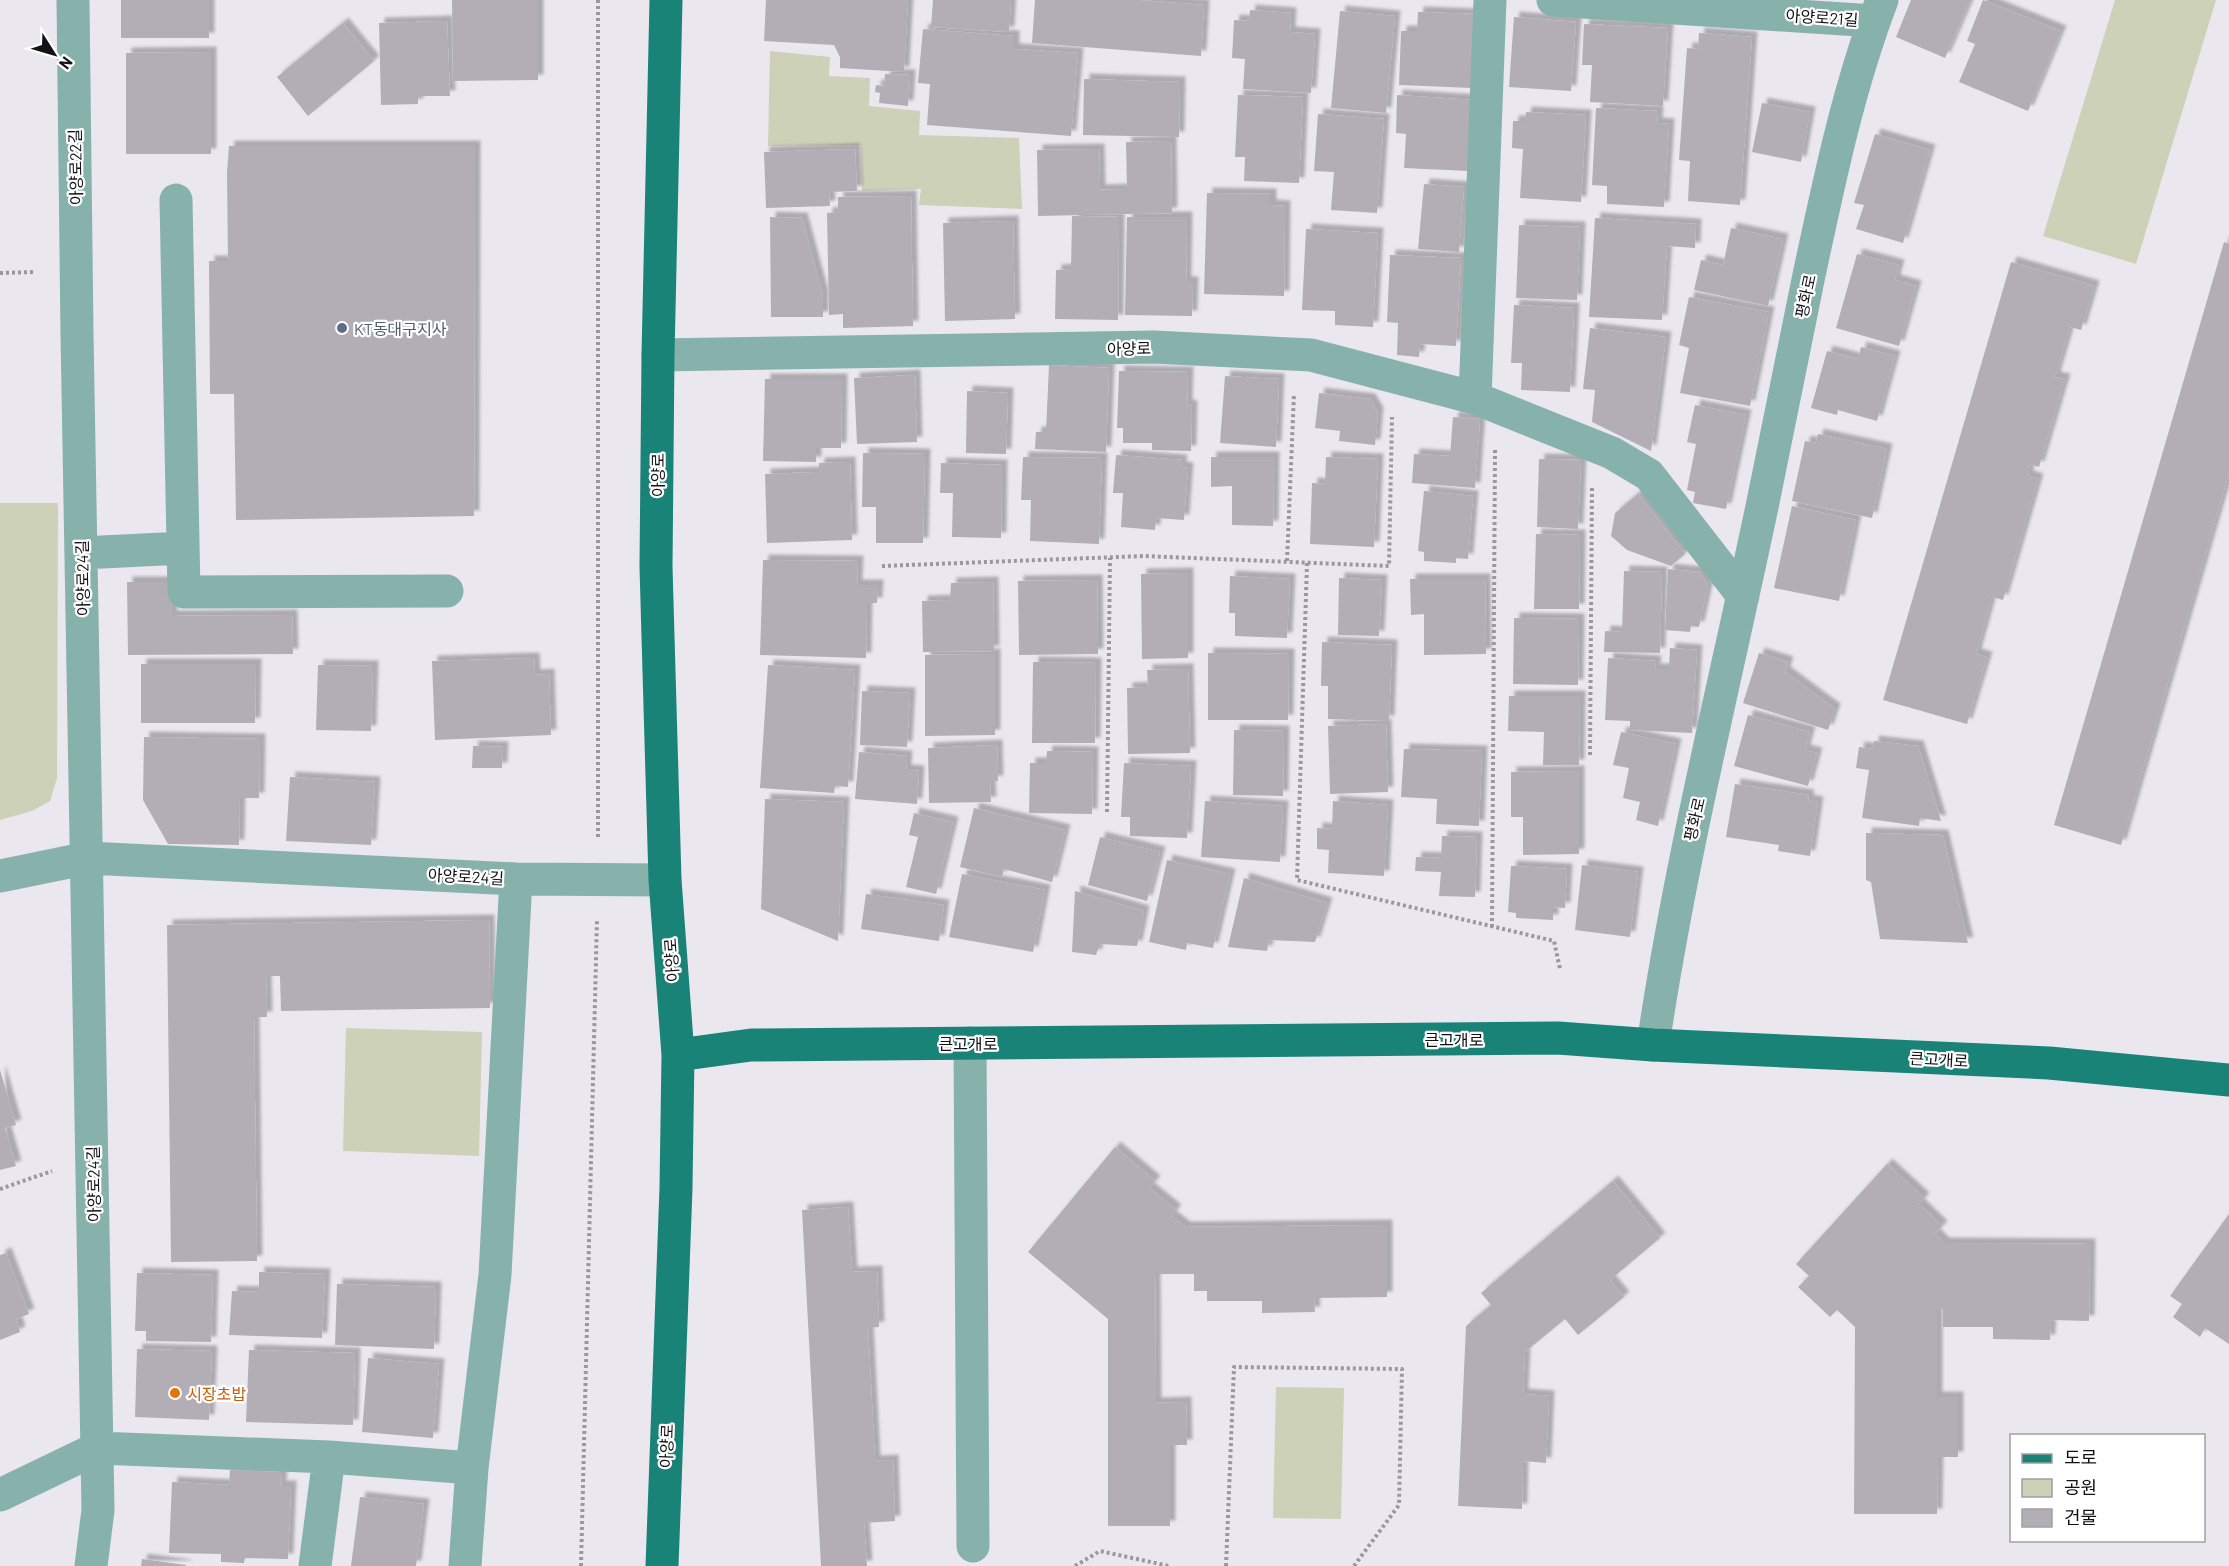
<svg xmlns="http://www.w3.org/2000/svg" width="2229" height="1566" font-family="Barlow,'Noto Sans KR',sans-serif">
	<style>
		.green { fill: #cdd1b7 }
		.building { fill: #b3aeb5; filter: url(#shadow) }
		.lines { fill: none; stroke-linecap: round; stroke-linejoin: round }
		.path { stroke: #9a979d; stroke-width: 4; stroke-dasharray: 3 3; stroke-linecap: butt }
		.minor { stroke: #86b2ab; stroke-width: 33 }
		.major { stroke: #198378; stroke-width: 33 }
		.service-dot { fill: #5c6f8a; stroke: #fff; stroke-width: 2 }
		.food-dot { fill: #e8710a; stroke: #fff; stroke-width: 2 }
		.labels { text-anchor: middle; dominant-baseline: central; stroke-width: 4.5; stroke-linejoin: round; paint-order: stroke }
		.street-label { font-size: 16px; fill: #121113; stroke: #fff }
		.service-label { font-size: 16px; fill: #4e5e75; stroke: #fff; text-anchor: start }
		.food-label { font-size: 16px; fill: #c56008; stroke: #fff; text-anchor: start }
	</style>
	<defs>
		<filter id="shadow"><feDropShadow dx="5.5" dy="-5.5" stdDeviation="1.5" flood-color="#0004"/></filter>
	</defs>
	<rect width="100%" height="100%" fill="#ebe7ef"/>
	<path class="green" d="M 2115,0 L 2216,0 L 2136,264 L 2043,236 Z
		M 770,51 L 830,57 L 829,76 L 870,78 L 869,106 L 920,111 L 919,135 L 1019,138 L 1022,209 L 919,205 L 921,189 L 862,191 L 861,145 L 768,146 Z
		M 0,503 L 58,503 L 57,778 L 50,801 L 32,811 L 0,820 Z
		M 346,1028 L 482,1032 L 479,1156 L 343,1151 Z
		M 1276,1387 L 1344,1388 L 1341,1519 L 1273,1518 Z"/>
	<path class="building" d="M 121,0 L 209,0 L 209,38 L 121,38 Z
		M 452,0 L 538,0 L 538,80 L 453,81 Z
		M 766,0 L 908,0 L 904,72 L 840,68 L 840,57 L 834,45 L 764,41 Z
		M 933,0 L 1011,0 L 1009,32 L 931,27 Z
		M 1035,0 L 1138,0 L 1204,5 L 1201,56 L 1032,43 Z
		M 1911,0 L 1970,0 L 1945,58 L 1896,37 Z
		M 1983,0 L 2061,31 L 2028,111 L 1959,82 L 1975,44 L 1967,41 Z
		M 1250,10 L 1291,13 L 1290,32 L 1315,34 L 1311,93 L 1243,89 L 1245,59 L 1232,58 L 1234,20 L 1249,21 Z
		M 1340,11 L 1395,16 L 1386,113 L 1331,108 Z
		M 1418,12 L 1475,14 L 1472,88 L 1399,85 L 1401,31 L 1417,31 Z
		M 1514,17 L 1576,22 L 1571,91 L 1509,87 Z
		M 447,21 L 450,96 L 418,96 L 418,104 L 381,105 L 379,23 Z
		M 343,23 L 374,61 L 308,116 L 277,77 Z
		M 1584,24 L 1668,28 L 1663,106 L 1590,102 L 1592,65 L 1582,65 Z
		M 923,29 L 1014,36 L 1014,49 L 1078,53 L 1071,136 L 927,125 L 930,84 L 918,83 Z
		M 1699,33 L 1752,37 L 1740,205 L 1688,201 L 1690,161 L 1679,160 L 1687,48 L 1698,49 Z
		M 211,52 L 211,154 L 126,154 L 126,53 Z
		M 885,74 L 910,75 L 908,106 L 879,103 L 880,93 L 875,92 L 876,85 L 884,86 Z
		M 1084,79 L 1180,82 L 1179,137 L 1083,135 Z
		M 1238,95 L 1303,97 L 1299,183 L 1244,181 L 1245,157 L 1235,157 Z
		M 1397,95 L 1473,100 L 1469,171 L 1404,168 L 1406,134 L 1396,133 Z
		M 1762,103 L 1810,112 L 1801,162 L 1752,152 Z
		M 1596,108 L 1658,111 L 1657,123 L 1669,124 L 1664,207 L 1607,204 L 1607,186 L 1592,185 Z
		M 1526,112 L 1586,115 L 1581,202 L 1520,198 L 1523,149 L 1512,148 L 1513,121 L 1525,121 Z
		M 1318,114 L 1384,119 L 1377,213 L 1331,210 L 1334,172 L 1314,171 Z
		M 1875,134 L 1930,150 L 1903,243 L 1856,229 L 1864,205 L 1854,203 Z
		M 1171,141 L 1172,213 L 1038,216 L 1037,150 L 1099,149 L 1100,190 L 1127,189 L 1126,142 Z
		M 229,146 L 475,146 L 474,516 L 236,520 L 234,394 L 210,394 L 209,261 L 228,261 L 227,172 Z
		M 855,149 L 857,191 L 829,192 L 830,206 L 766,208 L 764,152 Z
		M 1424,184 L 1464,187 L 1459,252 L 1418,249 Z
		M 1207,193 L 1271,194 L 1271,205 L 1285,206 L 1284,296 L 1204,294 Z
		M 911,196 L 913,326 L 843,328 L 843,314 L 829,315 L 827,213 L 838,212 L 838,197 Z
		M 1072,216 L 1119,217 L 1118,320 L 1055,319 L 1056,270 L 1071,269 Z
		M 770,217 L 802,218 L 823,296 L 823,317 L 771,317 Z
		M 1127,217 L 1187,217 L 1186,282 L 1193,282 L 1192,316 L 1125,315 Z
		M 1595,218 L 1696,224 L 1695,248 L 1667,246 L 1662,320 L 1589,317 Z
		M 1013,221 L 1015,319 L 945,321 L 943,223 Z
		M 1519,225 L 1580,227 L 1577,300 L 1516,298 Z
		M 1731,228 L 1783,239 L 1768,306 L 1694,290 L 1701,260 L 1723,265 Z
		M 1306,229 L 1378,233 L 1373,327 L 1335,325 L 1335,311 L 1302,310 Z
		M 2224,242 L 2229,244 L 2229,473 L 2121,845 L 2054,825 Z
		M 1857,254 L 1899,265 L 1895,280 L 1916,286 L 1899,346 L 1836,328 Z
		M 1390,255 L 1461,258 L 1456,346 L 1420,344 L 1419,357 L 1397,355 L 1398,323 L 1387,322 Z
		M 2011,262 L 2094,286 L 2081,330 L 2070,327 L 2055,377 L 2065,379 L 2039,467 L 2030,464 L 2028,476 L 2038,479 L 2003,600 L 1992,597 L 1976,654 L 1987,657 L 1967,724 L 1883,700 Z
		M 1689,297 L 1769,312 L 1750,406 L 1680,393 L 1689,348 L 1679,345 Z
		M 1514,305 L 1574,308 L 1570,392 L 1521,390 L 1522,363 L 1511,363 Z
		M 1590,328 L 1666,337 L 1651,451 L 1592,422 L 1595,390 L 1583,389 Z
		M 1861,347 L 1895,356 L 1877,421 L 1838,410 L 1837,415 L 1811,408 L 1827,351 L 1858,359 Z
		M 1049,365 L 1109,368 L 1106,452 L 1035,449 L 1036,432 L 1046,432 Z
		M 1119,371 L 1188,372 L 1187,405 L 1192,406 L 1191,451 L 1152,450 L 1152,443 L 1123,443 L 1123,428 L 1117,428 Z
		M 915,375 L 917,442 L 857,444 L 854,378 Z
		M 1225,376 L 1279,379 L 1276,447 L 1220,443 Z
		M 765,379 L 842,379 L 841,448 L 816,448 L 816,462 L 763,461 Z
		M 967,391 L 1008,393 L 1006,454 L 966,453 Z
		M 1319,393 L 1370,399 L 1378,413 L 1375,445 L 1339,441 L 1340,431 L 1315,428 Z
		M 1695,405 L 1746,415 L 1726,509 L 1693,503 L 1695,492 L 1687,490 L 1696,444 L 1687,442 Z
		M 1453,417 L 1480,419 L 1475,488 L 1412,483 L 1414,454 L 1450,456 Z
		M 1818,434 L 1887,449 L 1872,518 L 1792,501 L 1805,441 L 1816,443 Z
		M 863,453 L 925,454 L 923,543 L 876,543 L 876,507 L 862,507 Z
		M 1116,455 L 1182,460 L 1181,467 L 1188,468 L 1184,520 L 1156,518 L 1155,530 L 1121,527 L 1123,493 L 1113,493 Z
		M 1023,457 L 1102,458 L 1099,544 L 1030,541 L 1031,500 L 1021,500 Z
		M 1211,457 L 1274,457 L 1273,526 L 1232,525 L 1232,486 L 1211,487 Z
		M 1326,457 L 1378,459 L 1374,547 L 1310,544 L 1312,483 L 1325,484 Z
		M 1539,459 L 1581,460 L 1578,529 L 1537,527 Z
		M 850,462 L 852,540 L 767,543 L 765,474 L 819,472 L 819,463 Z
		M 941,463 L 1002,465 L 1001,538 L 952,537 L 953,493 L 940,493 Z
		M 1424,491 L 1473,496 L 1468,559 L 1456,558 L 1456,563 L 1424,561 L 1424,552 L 1418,551 Z
		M 1638,494 L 1685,554 L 1671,566 L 1627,550 L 1611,536 L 1615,513 Z
		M 1792,506 L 1856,520 L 1839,601 L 1774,588 Z
		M 1536,534 L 1580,535 L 1579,609 L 1534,609 Z
		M 763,560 L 858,561 L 857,585 L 878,585 L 877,603 L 867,603 L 866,658 L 760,655 Z
		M 1668,569 L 1699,572 L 1708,585 L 1699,627 L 1691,626 L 1690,632 L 1665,630 Z
		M 1624,571 L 1662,572 L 1660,653 L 1604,652 L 1605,631 L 1622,632 Z
		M 1188,573 L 1188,658 L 1142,659 L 1141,574 Z
		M 1230,576 L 1290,579 L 1287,638 L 1235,636 L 1235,613 L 1229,613 Z
		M 1339,578 L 1382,580 L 1379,636 L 1338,635 Z
		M 1410,579 L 1485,579 L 1486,654 L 1424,655 L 1424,614 L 1411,615 Z
		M 1097,580 L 1098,654 L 1019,655 L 1018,581 Z
		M 127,582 L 171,582 L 172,616 L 292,615 L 293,654 L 128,655 Z
		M 993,582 L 994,651 L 923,652 L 922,601 L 950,600 L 951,583 Z
		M 1514,618 L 1579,619 L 1578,685 L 1513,684 Z
		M 1322,642 L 1392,645 L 1389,721 L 1328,719 L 1328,686 L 1321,686 Z
		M 1670,648 L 1697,650 L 1692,733 L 1630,730 L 1630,721 L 1605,720 L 1608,658 L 1656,661 L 1655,669 L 1669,669 Z
		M 1208,653 L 1289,654 L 1288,720 L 1208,720 Z
		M 1759,653 L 1788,662 L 1785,672 L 1835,709 L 1828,730 L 1743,703 Z
		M 995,654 L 995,735 L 925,736 L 925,655 Z
		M 534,658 L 535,675 L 549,674 L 551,735 L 435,740 L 432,661 Z
		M 1033,662 L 1096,663 L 1095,743 L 1032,743 Z
		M 141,664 L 256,664 L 255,723 L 141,723 Z
		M 318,665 L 373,666 L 371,731 L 316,730 Z
		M 768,665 L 855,670 L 848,787 L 835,786 L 834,793 L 760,788 Z
		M 1188,669 L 1190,753 L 1128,754 L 1127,688 L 1148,687 L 1147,670 Z
		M 862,691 L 910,693 L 907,747 L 860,745 Z
		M 1509,696 L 1580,696 L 1579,765 L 1543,765 L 1544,732 L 1508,731 Z
		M 1748,715 L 1810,732 L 1805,750 L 1817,753 L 1808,786 L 1734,766 Z
		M 1386,724 L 1388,792 L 1330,794 L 1328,726 Z
		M 1234,730 L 1284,731 L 1283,796 L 1233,795 Z
		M 1621,732 L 1676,744 L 1658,826 L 1636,820 L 1640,802 L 1623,798 L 1629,768 L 1613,765 Z
		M 144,737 L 260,739 L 259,798 L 240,798 L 239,845 L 168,844 L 143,800 Z
		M 1874,741 L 1918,746 L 1941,821 L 1920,818 L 1919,826 L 1862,818 L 1869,770 L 1856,768 L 1859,747 L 1872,749 Z
		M 997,745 L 998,781 L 990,781 L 991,802 L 929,803 L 928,748 Z
		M 473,746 L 503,747 L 502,768 L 472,768 Z
		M 1404,749 L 1482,751 L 1479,826 L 1436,824 L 1437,799 L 1401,797 Z
		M 1047,751 L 1093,752 L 1092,814 L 1029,813 L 1030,763 L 1046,763 Z
		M 859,752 L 907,756 L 906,770 L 919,771 L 917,804 L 855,799 Z
		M 1124,763 L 1191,766 L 1187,838 L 1130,836 L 1130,817 L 1121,817 Z
		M 1579,771 L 1579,854 L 1523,855 L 1523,817 L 1511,817 L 1511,772 Z
		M 290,777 L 375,782 L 371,845 L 286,841 Z
		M 1735,784 L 1809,795 L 1808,800 L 1818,802 L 1810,856 L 1778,851 L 1779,845 L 1726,837 Z
		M 765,799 L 844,802 L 838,941 L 761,909 Z
		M 1205,801 L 1283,806 L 1280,862 L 1201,857 Z
		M 1333,801 L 1388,805 L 1384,876 L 1328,873 L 1329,850 L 1317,849 L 1317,828 L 1332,829 Z
		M 974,808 L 1065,830 L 1052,882 L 1004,869 L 1002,877 L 960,867 Z
		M 914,813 L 953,822 L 936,894 L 906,887 L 918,837 L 909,835 Z
		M 1866,833 L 1943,835 L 1968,943 L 1880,939 L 1871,882 L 1866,880 Z
		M 1442,836 L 1477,837 L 1475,897 L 1439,896 L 1441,872 L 1415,871 L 1416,857 L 1441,858 Z
		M 1100,837 L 1160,852 L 1147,901 L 1088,885 Z
		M 1167,860 L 1230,874 L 1213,948 L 1187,943 L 1186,950 L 1149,942 Z
		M 1582,865 L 1638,872 L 1630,937 L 1575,930 Z
		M 1511,866 L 1567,869 L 1565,908 L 1553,907 L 1553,920 L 1516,918 L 1516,913 L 1508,912 Z
		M 962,874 L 1045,890 L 1033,952 L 949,937 Z
		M 1244,878 L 1327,903 L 1315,942 L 1269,940 L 1267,951 L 1228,947 Z
		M 1075,891 L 1144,911 L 1137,946 L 1100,944 L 1096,955 L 1072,952 Z
		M 866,894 L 944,905 L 939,941 L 861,929 Z
		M 489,920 L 490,1008 L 281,1011 L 280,976 L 266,976 L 267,1017 L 254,1017 L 257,1261 L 171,1262 L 167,925 Z
		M 0,1070 L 16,1125 L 5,1128 L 16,1166 L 0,1170 Z
		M 1115,1147 L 1155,1181 L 1149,1188 L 1176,1210 L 1171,1216 L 1185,1227 L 1387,1225 L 1387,1297 L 1314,1298 L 1315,1312 L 1262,1313 L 1262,1301 L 1207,1301 L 1207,1291 L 1194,1291 L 1194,1274 L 1155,1274 L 1156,1403 L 1186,1402 L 1187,1445 L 1170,1445 L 1170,1526 L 1108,1526 L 1108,1319 L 1028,1252 Z
		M 1887,1164 L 1924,1198 L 1919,1204 L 1942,1226 L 1935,1234 L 1944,1243 L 2090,1244 L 2089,1321 L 2051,1320 L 2050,1340 L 1993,1339 L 1993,1327 L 1943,1327 L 1943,1309 L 1937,1309 L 1937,1397 L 1958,1397 L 1958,1457 L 1938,1457 L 1937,1514 L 1854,1514 L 1855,1327 L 1837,1310 L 1830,1317 L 1798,1287 L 1809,1276 L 1796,1264 Z
		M 1613,1181 L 1660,1238 L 1610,1280 L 1624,1297 L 1578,1335 L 1565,1319 L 1525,1352 L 1523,1394 L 1549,1396 L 1546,1463 L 1523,1461 L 1522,1509 L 1458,1506 L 1466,1326 L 1491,1305 L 1481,1293 Z
		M 848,1207 L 852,1272 L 877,1271 L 879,1327 L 868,1328 L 875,1461 L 893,1460 L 895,1521 L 864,1523 L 867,1566 L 821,1566 L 802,1210 Z
		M 2229,1214 L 2229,1344 L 2205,1328 L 2200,1337 L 2173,1317 L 2182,1304 L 2170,1296 Z
		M 6,1253 L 29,1314 L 16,1319 L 20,1332 L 0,1340 L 0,1255 Z
		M 259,1272 L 325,1274 L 322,1338 L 229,1335 L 232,1291 L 259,1292 Z
		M 137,1273 L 213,1275 L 211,1342 L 146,1341 L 146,1331 L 135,1331 Z
		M 337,1284 L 436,1287 L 434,1349 L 335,1345 Z
		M 137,1349 L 212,1351 L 209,1420 L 135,1417 Z
		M 249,1350 L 355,1353 L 353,1425 L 246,1422 Z
		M 368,1358 L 439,1364 L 433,1438 L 362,1432 Z
		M 230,1470 L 282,1472 L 281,1486 L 291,1486 L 288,1559 L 245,1558 L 244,1563 L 221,1562 L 221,1554 L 169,1553 L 172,1482 L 229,1485 Z
		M 360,1497 L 424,1504 L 416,1566 L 351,1566 Z
		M 142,1559 L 186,1565 L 186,1566 L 141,1566 Z"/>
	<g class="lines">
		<path class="path" d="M 598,0 L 598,839
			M 0,273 L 35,272
			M 1287,561 L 1294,394
			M 1307,563 L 1297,880 L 1554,941 L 1560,969
			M 882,566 L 1144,556 L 1389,566 L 1392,417
			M 1590,755 L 1592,488
			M 1107,812 L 1110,558
			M 1492,927 L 1495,449
			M 0,1189 L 52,1171
			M 581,1566 L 597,919
			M 1075,1566 L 1100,1551 L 1169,1566
			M 1226,1566 L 1234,1367 L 1402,1369 L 1399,1505 L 1354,1566"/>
		<path class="minor" d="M 73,0 L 77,334 L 98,1510 L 91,1566
			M 1553,0 L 1874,21
			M 176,200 L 184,592 L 447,591
			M 658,355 L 1154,347 L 1311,355 L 1475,398 L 1612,453 L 1649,475 L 1743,596
			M 1475,398 L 1490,0
			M 82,553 L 183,548
			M 0,876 L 88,858 L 516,879 L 665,880
			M 970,1043 L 973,1546
			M 1653,1045 C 1680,862 1725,683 1763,502 C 1778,426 1794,351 1809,275 C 1829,182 1848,89 1882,0
			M 0,1495 L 98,1448 L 329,1457 L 472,1468
			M 315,1566 L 329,1457
			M 465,1566 L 472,1468 L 495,1275 L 516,879"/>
		<path class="major" d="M 678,1055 L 751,1045 L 1558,1038 L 1653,1045 L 2049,1063 L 2229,1080
			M 662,1566 L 676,1188 L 678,1055 L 665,880 L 656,567 L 658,355 L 666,0"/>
	</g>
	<circle class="service-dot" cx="342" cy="328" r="6"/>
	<circle class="food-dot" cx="175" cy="1393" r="6"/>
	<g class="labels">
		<g class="street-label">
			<text transform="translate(1822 17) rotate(4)">아양로21길</text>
			<text transform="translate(75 167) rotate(-91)">아양로22길</text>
			<text transform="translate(1805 296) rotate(-78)">평화로</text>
			<text transform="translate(1129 348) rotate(-1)">아양로</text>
			<text transform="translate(657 475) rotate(-90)">아양로</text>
			<text transform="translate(82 578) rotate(-91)">아양로24길</text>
			<text transform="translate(1694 819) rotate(-77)">평화로</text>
			<text transform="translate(466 876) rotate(3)">아양로24길</text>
			<text transform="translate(671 960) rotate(-94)">아양로</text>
			<text x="1454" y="1039">큰고개로</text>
			<text x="968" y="1043">큰고개로</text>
			<text transform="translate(1939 1059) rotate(3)">큰고개로</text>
			<text transform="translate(93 1184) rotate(-91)">아양로24길</text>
			<text transform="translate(666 1446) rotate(-88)">아양로</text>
		</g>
		<g class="service-label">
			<text x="354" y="328">KT동대구지사</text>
		</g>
		<g class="food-label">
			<text x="187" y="1393">시장초밥</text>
		</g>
	</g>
	<rect x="2010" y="1434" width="195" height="108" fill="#ffffff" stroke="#a0a0a1" stroke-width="1.5"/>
	<rect x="2022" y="1454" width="30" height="9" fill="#198378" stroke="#a0a0a1" stroke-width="1.5"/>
	<text x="2064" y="1464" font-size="18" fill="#121113">도로</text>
	<rect x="2022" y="1479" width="30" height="18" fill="#cdd1b7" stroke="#a0a0a1" stroke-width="1.5"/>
	<text x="2064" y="1494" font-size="18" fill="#121113">공원</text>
	<rect x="2022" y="1509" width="30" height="18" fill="#b3aeb5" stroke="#a0a0a1" stroke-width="1.5"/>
	<text x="2064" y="1524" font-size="18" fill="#121113">건물</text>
	<g transform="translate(54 54) rotate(127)" stroke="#ffffff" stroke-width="4.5" paint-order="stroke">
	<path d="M0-4.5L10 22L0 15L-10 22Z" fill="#121113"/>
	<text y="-9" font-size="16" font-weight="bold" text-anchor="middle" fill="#121113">N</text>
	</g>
</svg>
